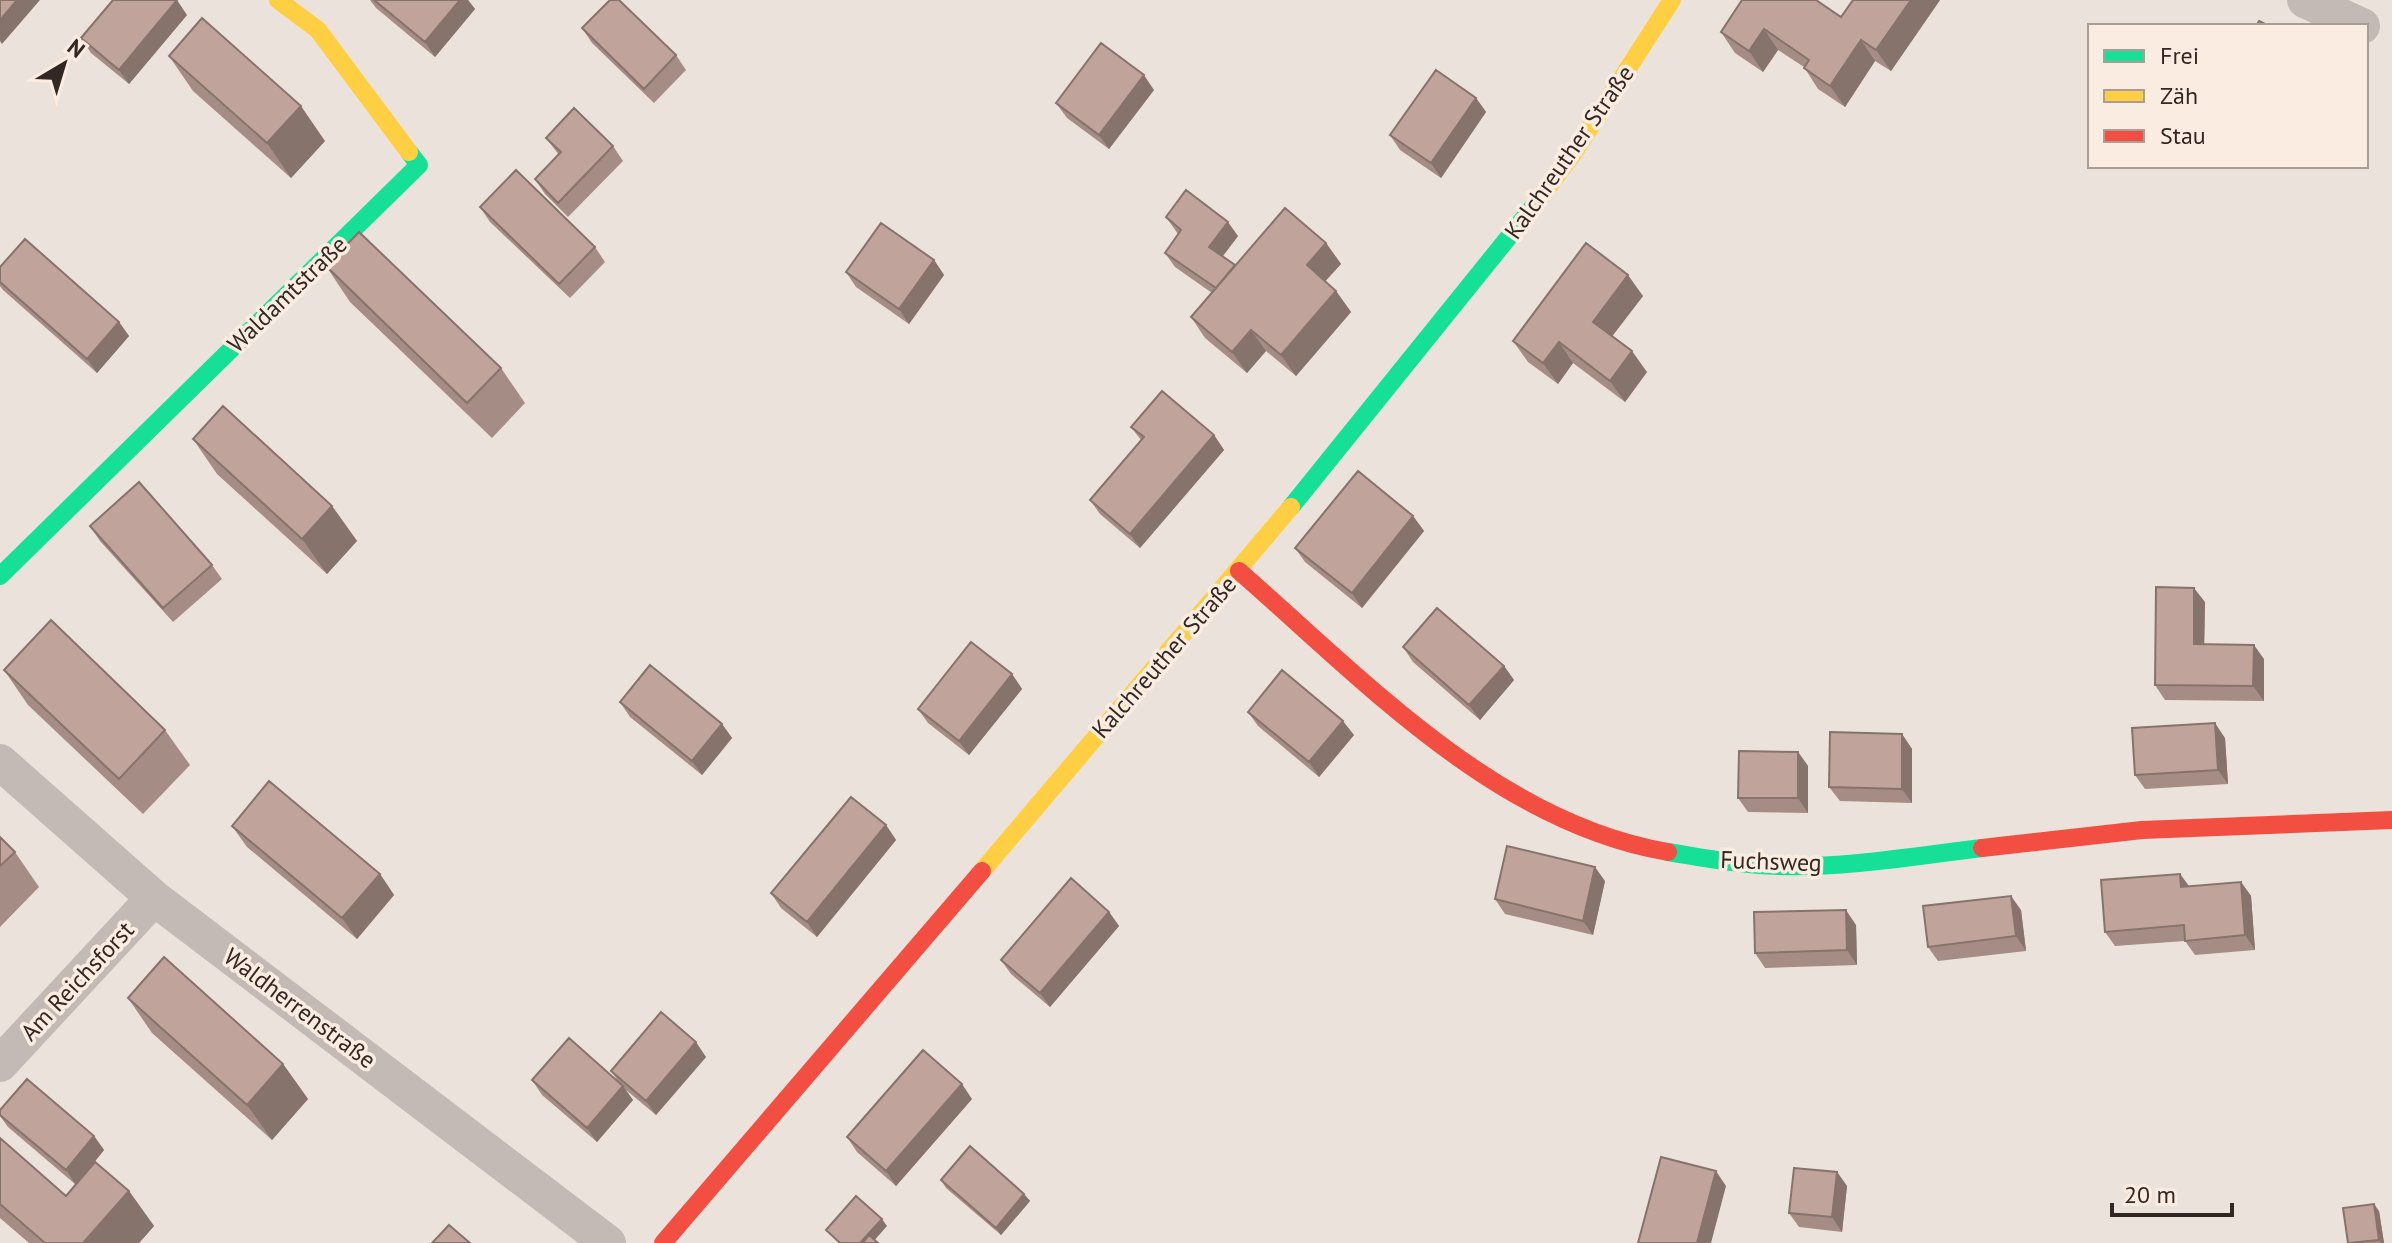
<svg xmlns="http://www.w3.org/2000/svg" width="2392" height="1243" font-family="'PT Sans',sans-serif">
	<style>
		.lines { fill: none; stroke-linecap: round; stroke-linejoin: round }
		.street { stroke: #c3bab5; stroke-width: 36 }
		.fast { stroke: #16e098; stroke-width: 18 }
		.slow { stroke: #ffcf43; stroke-width: 18 }
		.jam { stroke: #f24e42; stroke-width: 18 }
		.wall { fill: #a58d85 }
		.shaded-wall { fill: #86736c }
		.building { fill: #c0a49b; stroke: #86736c; stroke-width: 2 }
		.labels { text-anchor: middle; dominant-baseline: central; stroke-width: 7; stroke-linejoin: round; paint-order: stroke }
		.street-label { font-size: 24px; fill: #332724; stroke: #faece0 }
	</style>
	<rect width="100%" height="100%" fill="#ebe3db"/>
	<g class="lines">
		<path class="street" d="M 2305,0 L 2362,26
			M 0,762 L 154,898 L 608,1243
			M 0,1064 L 154,898"/>
		<path class="fast" d="M 1291,507 L 1537,202
			M 0,576 L 419,165 L 409,152
			M 1668,852 C 1705,858 1741,865 1779,866 C 1846,868 1915,856 1982,848"/>
		<path class="slow" d="M 278,0 L 318,30 L 409,152
			M 1537,202 L 1575,151 L 1672,0
			M 982,871 L 1291,507"/>
		<path class="jam" d="M 1239,571 C 1364,680 1497,823 1668,852
			M 1982,848 L 2142,830 L 2392,820
			M 663,1243 L 982,871"/>
	</g>
	<path class="wall" d="M 370,0 L 468,0 L 475,9 L 435,57 L 376,8 Z
		M 1853,0 L 1940,0 L 1891,71 L 1875,61 L 1845,107 L 1818,89 L 1804,67 L 1778,50 L 1763,72 L 1735,53 L 1721,32 L 1841,17 Z
		M 187,15 L 129,84 L 91,53 L 81,38 Z
		M 582,28 L 676,55 L 686,70 L 654,103 L 592,43 Z
		M 169,56 L 325,141 L 291,178 L 193,91 Z
		M 1154,90 L 1109,149 L 1067,118 L 1056,103 Z
		M 1476,98 L 1486,112 L 1441,178 L 1400,150 L 1390,135 Z
		M 546,138 L 613,146 L 623,161 L 568,217 L 545,194 L 535,179 L 559,155 Z
		M 480,207 L 595,247 L 605,262 L 570,298 L 490,222 Z
		M 1166,217 L 1238,236 L 1223,256 L 1236,265 L 1326,243 L 1341,264 L 1325,281 L 1336,291 L 1351,312 L 1296,376 L 1266,351 L 1247,373 L 1205,338 L 1191,317 L 1212,293 L 1175,267 L 1165,253 L 1178,234 Z
		M 934,260 L 944,275 L 909,324 L 856,287 L 846,272 Z
		M 326,266 L 501,368 L 525,403 L 492,438 L 350,302 Z
		M 0,267 L 119,322 L 129,336 L 97,373 L 3,290 L 0,286 Z
		M 1643,296 L 1612,336 L 1647,372 L 1625,402 L 1573,363 L 1558,384 L 1528,362 L 1513,341 Z
		M 1131,427 L 1214,435 L 1224,450 L 1140,548 L 1100,514 L 1090,500 L 1141,440 Z
		M 193,439 L 332,506 L 357,541 L 327,574 L 217,474 Z
		M 1413,516 L 1424,531 L 1362,608 L 1305,562 L 1295,548 Z
		M 90,526 L 212,565 L 222,579 L 173,622 L 100,541 Z
		M 2205,602 L 2204,644 L 2264,659 L 2264,701 L 2165,700 L 2155,685 Z
		M 1403,647 L 1504,666 L 1514,680 L 1480,720 L 1413,662 Z
		M 4,670 L 165,730 L 190,765 L 143,814 L 28,705 Z
		M 1012,674 L 1022,689 L 969,755 L 928,723 L 918,709 Z
		M 620,702 L 722,724 L 732,738 L 702,775 L 630,717 Z
		M 1248,712 L 1354,735 L 1319,777 L 1258,726 Z
		M 1902,734 L 1912,749 L 1912,803 L 1840,801 L 1829,787 Z
		M 2225,738 L 2228,784 L 2145,789 L 2135,775 Z
		M 1798,752 L 1808,766 L 1808,813 L 1748,812 L 1738,798 Z
		M 886,825 L 896,840 L 817,937 L 781,908 L 771,893 Z
		M 232,826 L 380,874 L 394,895 L 357,939 L 247,847 Z
		M 0,837 L 15,852 L 39,887 L 0,927 Z
		M 2180,874 L 2189,886 L 2241,882 L 2251,896 L 2255,950 L 2195,955 L 2185,941 L 2115,946 L 2105,932 Z
		M 1605,881 L 1593,935 L 1505,914 L 1495,899 Z
		M 2021,910 L 2026,951 L 1938,961 L 1928,947 Z
		M 1109,912 L 1119,926 L 1050,1007 L 1011,974 L 1001,960 Z
		M 1856,925 L 1857,965 L 1765,968 L 1755,953 Z
		M 128,998 L 283,1064 L 308,1099 L 272,1140 L 152,1033 Z
		M 706,1057 L 656,1115 L 626,1090 L 633,1100 L 597,1142 L 542,1095 L 532,1080 L 618,1081 L 611,1071 Z
		M 972,1099 L 896,1186 L 857,1152 L 847,1137 Z
		M 0,1110 L 94,1136 L 104,1150 L 82,1177 L 129,1191 L 154,1226 L 139,1243 L 29,1243 L 0,1218 L 0,1138 L 66,1196 L 75,1184 L 8,1127 L 0,1116 Z
		M 1837,1172 L 1847,1186 L 1842,1232 L 1799,1227 L 1789,1213 Z
		M 941,1180 L 1024,1194 L 1030,1201 L 1001,1235 L 946,1188 Z
		M 2379,1211 L 2384,1243 L 2348,1243 Z"/>
	<path class="shaded-wall" d="M 17,0 L 40,0 L 2,44 L 0,41 L 0,20 Z
		M 177,0 L 187,15 L 129,84 L 119,70 Z
		M 460,0 L 468,0 L 475,9 L 435,57 L 425,42 Z
		M 1911,0 L 1940,0 L 1891,71 L 1876,50 Z
		M 1764,29 L 1778,50 L 1763,72 L 1749,51 Z
		M 1861,40 L 1875,61 L 1845,107 L 1830,86 Z
		M 1144,75 L 1154,90 L 1109,149 L 1099,135 Z
		M 1476,98 L 1486,112 L 1441,178 L 1431,163 Z
		M 301,106 L 325,141 L 291,178 L 267,143 Z
		M 1228,222 L 1238,236 L 1219,261 L 1209,247 Z
		M 1326,243 L 1341,264 L 1321,286 L 1307,265 Z
		M 934,260 L 944,275 L 909,324 L 899,309 Z
		M 1628,275 L 1643,296 L 1607,343 L 1593,322 Z
		M 1336,291 L 1351,312 L 1296,376 L 1281,355 Z
		M 119,322 L 129,336 L 97,373 L 87,359 Z
		M 1251,330 L 1266,351 L 1247,373 L 1232,352 Z
		M 1559,342 L 1573,363 L 1558,384 L 1543,363 Z
		M 1632,351 L 1647,372 L 1625,402 L 1610,381 Z
		M 1214,435 L 1224,450 L 1140,548 L 1130,534 Z
		M 332,506 L 357,541 L 327,574 L 302,539 Z
		M 1413,516 L 1424,531 L 1362,608 L 1352,593 Z
		M 2194,588 L 2205,602 L 2204,659 L 2194,644 Z
		M 2254,645 L 2264,659 L 2264,701 L 2253,686 Z
		M 1504,666 L 1514,680 L 1480,720 L 1469,705 Z
		M 1012,674 L 1022,689 L 969,755 L 959,741 Z
		M 1343,721 L 1354,735 L 1319,777 L 1309,762 Z
		M 2215,723 L 2225,738 L 2228,784 L 2218,770 Z
		M 722,724 L 732,738 L 702,775 L 692,761 Z
		M 1902,734 L 1912,749 L 1912,803 L 1902,789 Z
		M 1798,752 L 1808,766 L 1808,813 L 1798,798 Z
		M 886,825 L 896,840 L 817,937 L 807,922 Z
		M 1595,867 L 1605,881 L 1593,935 L 1583,921 Z
		M 380,874 L 394,895 L 357,939 L 342,918 Z
		M 2180,874 L 2190,888 L 2181,887 Z
		M 2241,882 L 2251,896 L 2255,950 L 2245,935 Z
		M 2011,896 L 2021,910 L 2026,951 L 2016,936 Z
		M 1846,910 L 1856,925 L 1857,965 L 1847,950 Z
		M 1109,912 L 1119,926 L 1050,1007 L 1040,993 Z
		M 696,1042 L 706,1057 L 656,1115 L 646,1101 Z
		M 283,1064 L 308,1099 L 272,1140 L 247,1105 Z
		M 962,1084 L 972,1099 L 896,1186 L 886,1171 Z
		M 623,1086 L 633,1100 L 597,1142 L 587,1128 Z
		M 94,1136 L 104,1150 L 76,1185 L 66,1170 Z
		M 1716,1171 L 1726,1186 L 1711,1243 L 1697,1243 Z
		M 1837,1172 L 1847,1186 L 1842,1232 L 1832,1217 Z
		M 129,1191 L 154,1226 L 139,1243 L 83,1243 Z
		M 1024,1194 L 1030,1201 L 1001,1235 L 996,1228 Z
		M 2374,1204 L 2379,1211 L 2384,1243 L 2381,1243 L 2379,1240 Z
		M 882,1219 L 887,1226 L 872,1243 L 860,1243 Z"/>
	<path class="building" d="M 0,0 L 17,0 L 0,20 Z
		M 113,0 L 177,0 L 119,70 L 81,38 Z
		M 374,0 L 460,0 L 425,42 Z
		M 610,0 L 619,0 L 676,55 L 644,89 L 582,28 Z
		M 1742,0 L 1816,0 L 1841,17 L 1853,0 L 1911,0 L 1876,50 L 1861,40 L 1830,86 L 1804,68 L 1809,60 L 1764,29 L 1749,51 L 1721,32 Z
		M 202,18 L 301,106 L 267,143 L 169,56 Z
		M 2259,21 L 2269,26 L 2256,26 Z
		M 1101,43 L 1144,75 L 1099,135 L 1056,103 Z
		M 1436,70 L 1476,98 L 1431,163 L 1390,135 Z
		M 574,108 L 613,146 L 558,203 L 535,179 L 561,152 L 546,138 Z
		M 516,170 L 595,247 L 559,284 L 480,207 Z
		M 1186,190 L 1228,222 L 1209,247 L 1235,265 L 1216,288 L 1165,253 L 1181,230 L 1166,217 Z
		M 1285,208 L 1326,243 L 1307,265 L 1336,291 L 1281,355 L 1251,330 L 1232,352 L 1191,317 Z
		M 881,223 L 934,260 L 899,309 L 846,272 Z
		M 359,232 L 501,368 L 467,403 L 326,266 Z
		M 25,239 L 119,322 L 87,359 L 0,282 L 0,267 Z
		M 1586,243 L 1628,275 L 1593,322 L 1632,351 L 1610,381 L 1559,342 L 1543,363 L 1513,341 Z
		M 1162,391 L 1214,435 L 1130,534 L 1090,500 L 1144,437 L 1131,427 Z
		M 223,406 L 332,506 L 302,539 L 193,439 Z
		M 1358,471 L 1413,516 L 1352,593 L 1295,548 Z
		M 139,482 L 212,565 L 163,608 L 90,526 Z
		M 2156,587 L 2194,588 L 2194,644 L 2254,645 L 2253,686 L 2155,685 Z
		M 1437,608 L 1504,666 L 1469,705 L 1403,647 Z
		M 51,620 L 165,730 L 119,779 L 4,670 Z
		M 971,642 L 1012,674 L 959,741 L 918,709 Z
		M 650,665 L 722,724 L 692,761 L 620,702 Z
		M 1282,670 L 1343,721 L 1309,762 L 1248,712 Z
		M 2215,723 L 2218,770 L 2135,775 L 2132,728 Z
		M 1830,732 L 1902,734 L 1902,789 L 1829,787 Z
		M 1739,751 L 1798,752 L 1798,798 L 1738,798 Z
		M 269,781 L 380,874 L 342,918 L 232,826 Z
		M 851,797 L 886,825 L 807,922 L 771,893 Z
		M 0,837 L 15,852 L 0,866 Z
		M 1507,846 L 1595,867 L 1583,921 L 1495,899 Z
		M 2180,874 L 2181,887 L 2241,882 L 2245,935 L 2185,941 L 2184,925 L 2105,932 L 2101,880 Z
		M 1071,878 L 1109,912 L 1040,993 L 1001,960 Z
		M 2011,896 L 2016,936 L 1928,947 L 1923,906 Z
		M 1846,910 L 1847,950 L 1755,953 L 1754,912 Z
		M 164,957 L 283,1064 L 247,1105 L 128,998 Z
		M 661,1012 L 696,1042 L 646,1101 L 611,1071 Z
		M 569,1038 L 623,1086 L 587,1128 L 532,1080 Z
		M 923,1050 L 962,1084 L 886,1171 L 847,1137 Z
		M 27,1079 L 94,1136 L 66,1170 L 0,1115 L 0,1110 Z
		M 0,1138 L 66,1196 L 95,1162 L 129,1191 L 83,1243 L 45,1243 L 0,1204 Z
		M 970,1146 L 1024,1194 L 996,1228 L 941,1180 Z
		M 1661,1157 L 1716,1171 L 1697,1243 L 1638,1243 Z
		M 1794,1168 L 1837,1172 L 1832,1217 L 1789,1213 Z
		M 856,1196 L 882,1219 L 860,1243 L 840,1243 L 826,1230 Z
		M 2374,1204 L 2379,1240 L 2348,1243 L 2343,1208 Z
		M 449,1225 L 470,1243 L 432,1243 Z
		M 869,1235 L 878,1243 L 863,1243 Z"/>
	<g class="labels">
		<g class="street-label">
			<text transform="translate(1569 152) rotate(-55)">Kalchreuther Straße</text>
			<text transform="translate(287 294) rotate(-44)">Waldamtstraße</text>
			<text transform="translate(1164 657) rotate(-49)">Kalchreuther Straße</text>
			<text transform="translate(1771 861) rotate(2)">Fuchsweg</text>
			<text transform="translate(77 981) rotate(-47)">Am Reichsforst</text>
			<text transform="translate(300 1008) rotate(37)">Waldherrenstraße</text>
		</g>
	</g>
	<rect x="2088" y="24" width="280" height="144" fill="#faece0" stroke="#aa9d95" stroke-width="2"/>
	<rect x="2104" y="50" width="40" height="12" fill="#16e098" stroke="#aa9d95" stroke-width="2"/>
	<text x="2160" y="64" font-size="24" fill="#332724">Frei</text>
	<rect x="2104" y="90" width="40" height="12" fill="#ffcf43" stroke="#aa9d95" stroke-width="2"/>
	<text x="2160" y="104" font-size="24" fill="#332724">Zäh</text>
	<rect x="2104" y="130" width="40" height="12" fill="#f24e42" stroke="#aa9d95" stroke-width="2"/>
	<text x="2160" y="144" font-size="24" fill="#332724">Stau</text>
	<g transform="translate(64 64) rotate(38)" stroke="#faece0" stroke-width="6" paint-order="stroke">
	<path d="M0-6L14 30L0 20L-14 30Z" fill="#332724"/>
	<text y="-12" font-size="22" font-weight="bold" text-anchor="middle" fill="#332724">N</text>
	</g>
	<path d="M2112 1203v12h120v-12" fill="none" stroke="#332724" stroke-width="4"/>
	<text x="2124" y="1203" font-size="24" fill="#332724" stroke="#faece0" stroke-width="6" paint-order="stroke">20 m</text>
</svg>
